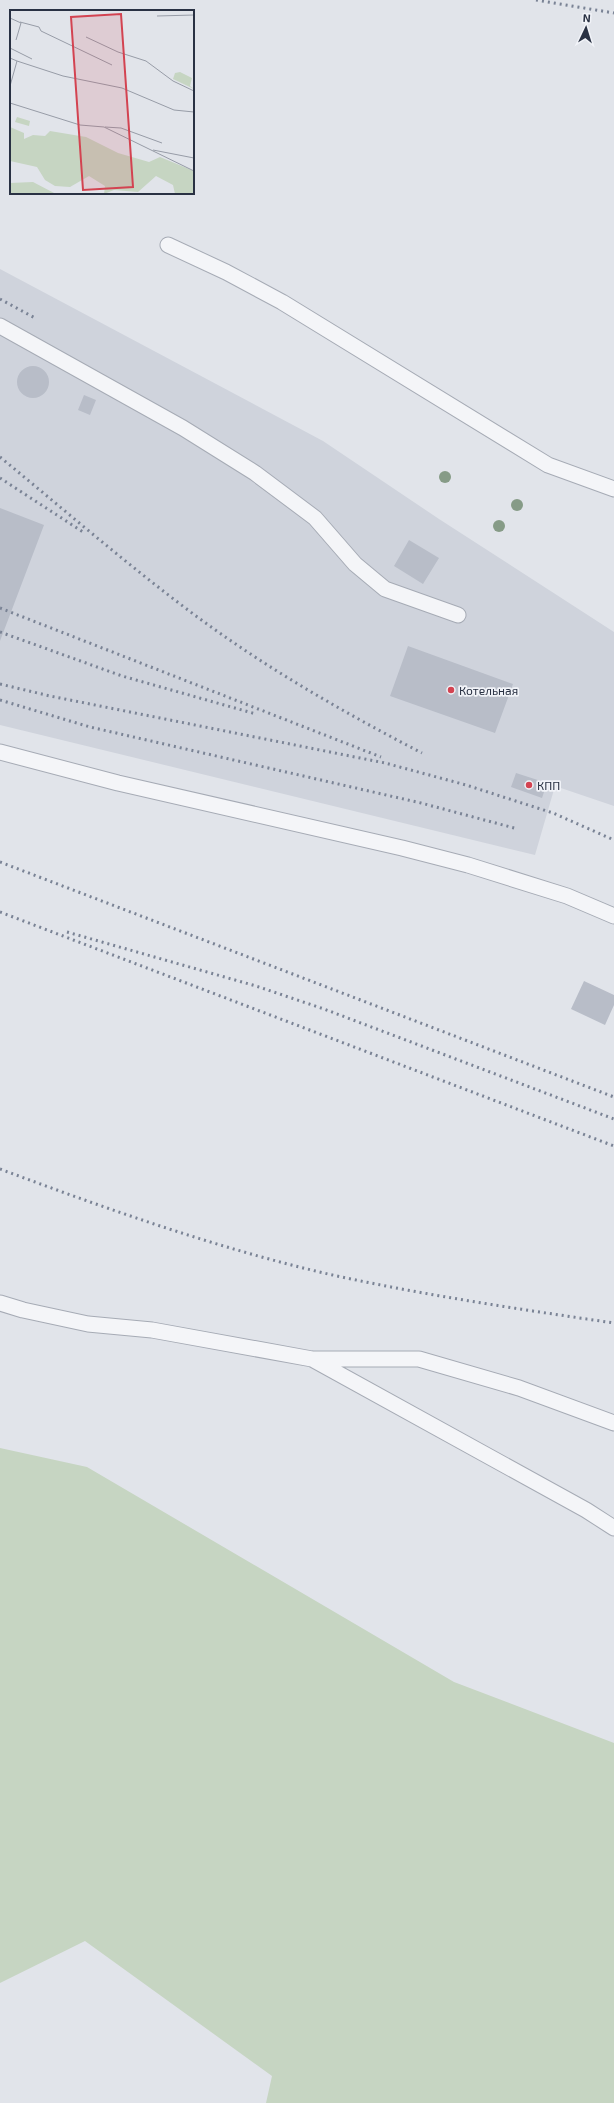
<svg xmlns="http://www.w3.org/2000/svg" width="614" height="2103" font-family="'Exo 2',sans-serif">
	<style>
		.built { fill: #cfd3dc }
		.green { fill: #c6d5c2 }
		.building { fill: #b8bdc8 }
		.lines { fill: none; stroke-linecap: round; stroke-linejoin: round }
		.service-casing { stroke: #a6abb5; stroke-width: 17 }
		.service { stroke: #f4f5f8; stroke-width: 15 }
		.rail { stroke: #7a8395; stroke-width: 3; stroke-dasharray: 2 4; stroke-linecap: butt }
		.tree { fill: #869b87 }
		.poi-dot { fill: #d34351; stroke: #f1f3f8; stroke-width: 1.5 }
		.labels { text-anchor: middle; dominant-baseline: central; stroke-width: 3.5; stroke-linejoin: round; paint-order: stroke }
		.poi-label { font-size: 12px; fill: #293143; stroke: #f1f3f8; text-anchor: start }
		.inset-road { fill: none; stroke: #979ca7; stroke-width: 1 }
		.view { fill: #d34351; fill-opacity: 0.15; stroke: #d34351; stroke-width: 2 }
		.inset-edge { fill: none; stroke: #293143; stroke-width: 2 }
	</style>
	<rect width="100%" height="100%" fill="#e1e4ea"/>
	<path class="built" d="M 0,269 L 323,441 L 439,519 L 614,632 L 614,806 L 555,786 L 535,855 L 0,725 Z"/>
	<path class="green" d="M 0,1448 L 87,1467 L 454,1682 L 614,1743 L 614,2103 L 266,2103 L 272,2076 L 85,1941 L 0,1983 Z"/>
	<path class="building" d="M17 382a16 16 0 1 1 32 0a16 16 0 1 1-32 0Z
		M 84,395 L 96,400 L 90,415 L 78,410 Z
		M 0,508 L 44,525 L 0,641 Z
		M 409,540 L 439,558 L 423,584 L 394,566 Z
		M 408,646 L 513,684 L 495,733 L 390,696 Z
		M 516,773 L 547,783 L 542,798 L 511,787 Z
		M 584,981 L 614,995 L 614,1005 L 605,1025 L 571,1009 Z"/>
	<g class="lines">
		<g class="service-casing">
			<path id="service" d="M 168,245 L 226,272 L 282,302 L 548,465 L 614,489
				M 0,326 L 183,428 L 255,473 L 315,518 L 355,564 L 385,589 L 458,615
				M 0,752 L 118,783 L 402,848 L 468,865 L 567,896 L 614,916
				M 0,1303 L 23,1310 L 88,1324 L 152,1330 L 312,1359 L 586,1510 L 614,1528
				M 313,1359 L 419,1359 L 519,1388 L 614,1423"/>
		</g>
		<use href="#service" class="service"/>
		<path class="rail" d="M 536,0 L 614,13
			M 0,299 L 35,318
			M 0,457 C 62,508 123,561 188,610 C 261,665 341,711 422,753
			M 0,478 L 83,532
			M 0,608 L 381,757
			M 0,632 L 122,676 L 256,714
			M 0,684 L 50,696 L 385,763 L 466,785 L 553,813 L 614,840
			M 0,700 L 90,727 L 421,803 L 518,829
			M 0,862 L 614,1097
			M 0,912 L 614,1146
			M 67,932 L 256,986 L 324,1009 L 614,1119
			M 0,1169 C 107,1209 217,1248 328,1274 C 423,1295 518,1309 614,1323"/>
	</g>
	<g class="tree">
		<circle cx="445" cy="477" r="6"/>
		<circle cx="517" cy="505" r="6"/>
		<circle cx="499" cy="526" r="6"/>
	</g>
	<g class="poi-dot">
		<circle cx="451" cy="690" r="4"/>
		<circle cx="529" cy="785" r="4"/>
	</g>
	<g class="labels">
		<g class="poi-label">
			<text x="459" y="690">Котельная</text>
			<text x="537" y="785">КПП</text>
		</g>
	</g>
	<g transform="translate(10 10)">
		<rect width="184" height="184" fill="#e1e4ea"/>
		<path d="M 170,62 L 182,68 L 180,76 L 184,79 L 163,69 L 165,63 ZM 7,107 L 20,111 L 19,116 L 5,112 ZM 0,117 L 14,123 L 14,129 L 23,125 L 35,126 L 40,121 L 76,127 L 108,143 L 139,152 L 150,147 L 184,161 L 184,184 L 165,184 L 163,175 L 146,166 L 128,182 L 104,180 L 94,184 L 95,176 L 79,166 L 60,177 L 45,176 L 35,170 L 27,157 L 0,151 ZM 23,172 L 46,184 L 0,184 L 0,173 Z" fill="#c6d5c2"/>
		<path class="inset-road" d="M 147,6 L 184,5M 0,8 L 11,13 L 6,30M 10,12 L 29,17 L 31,21 L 102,55M 76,27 L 108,42 L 136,51 L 163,71 L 184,81M 0,38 L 22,49M 0,48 L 7,51 L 0,76M 7,51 L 53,66 L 112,78 L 164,100 L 184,102M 0,93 L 70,115 L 94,117 L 184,161M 95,117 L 111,118 L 152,133M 143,140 L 184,148"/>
		<path class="view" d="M 111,4 L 123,177 L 73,180 L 61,7 Z"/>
		<rect width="184" height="184" class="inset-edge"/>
	</g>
	<g transform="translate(586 28) rotate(4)" stroke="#f1f3f8" stroke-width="3" paint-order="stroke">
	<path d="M0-3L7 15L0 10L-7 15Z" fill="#293143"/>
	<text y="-6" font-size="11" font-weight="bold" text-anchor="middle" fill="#293143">N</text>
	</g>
</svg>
